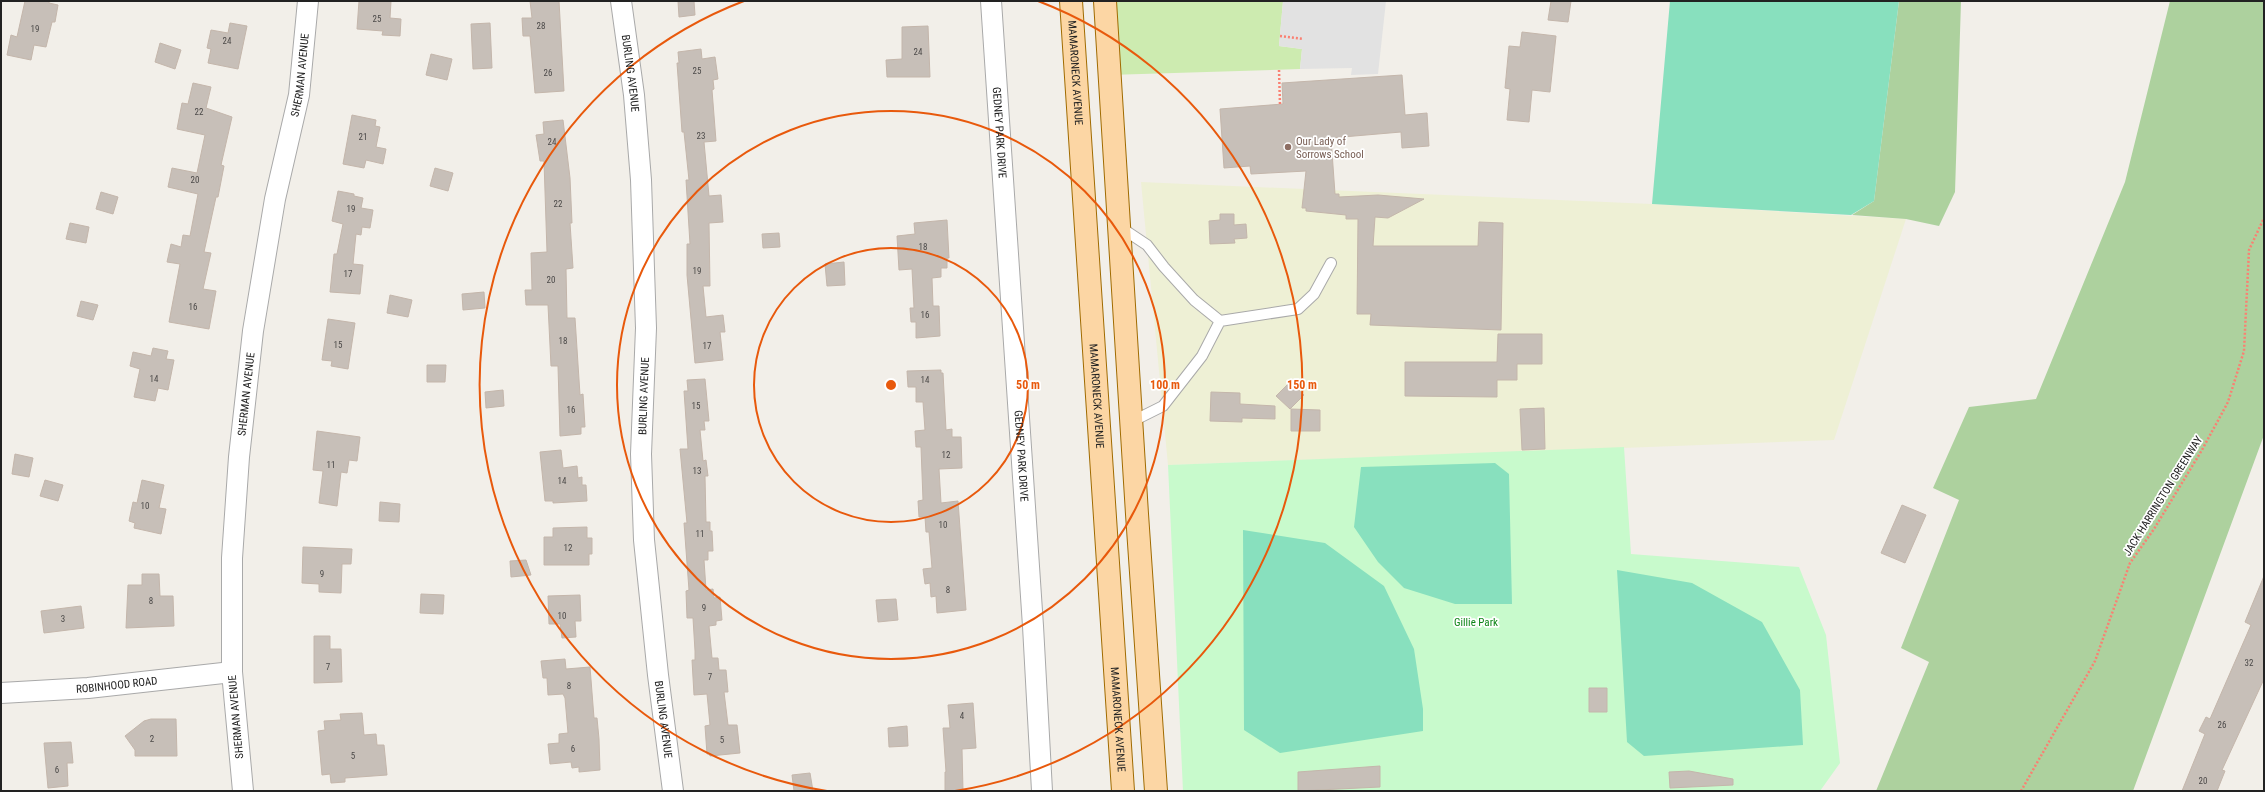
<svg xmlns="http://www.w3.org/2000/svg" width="2265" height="792" font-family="'Roboto Condensed',sans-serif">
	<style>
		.farmland { fill: #eef0d5 }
		.grass { fill: #cdebb0 }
		.forest { fill: #add19e }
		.park { fill: #c8facc }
		.pitch { fill: #88e0be }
		.parking { fill: #e2e2e2 }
		.building { fill: #c7bfb8; stroke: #c4b6ab }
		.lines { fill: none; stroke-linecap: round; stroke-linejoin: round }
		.lane-casing { stroke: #a9a9a9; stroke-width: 12 }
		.street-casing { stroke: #a9a9a9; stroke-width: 22 }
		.primary-casing { stroke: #a06b00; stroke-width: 24 }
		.path { stroke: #fa8072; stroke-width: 2.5; stroke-dasharray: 2 2; stroke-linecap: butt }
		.lane { stroke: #fff; stroke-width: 10 }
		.street { stroke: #fff; stroke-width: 20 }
		.primary { stroke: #fcd6a4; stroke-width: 22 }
		.ring { fill: none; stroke: #e8590c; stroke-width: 2 }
		.education-dot { fill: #8d6e63; stroke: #fff; stroke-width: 1.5 }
		.labels { text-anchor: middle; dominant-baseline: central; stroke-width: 3.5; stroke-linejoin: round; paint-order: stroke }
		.number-label { font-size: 9px; fill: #4b4948 }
		.street-label { font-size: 11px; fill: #222; stroke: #fff }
		.education-label { font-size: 11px; fill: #785e54; stroke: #fff; text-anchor: start }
		.park-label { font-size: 11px; fill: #0c8416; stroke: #fff }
		.centre { fill: #e8590c; stroke: #fff; stroke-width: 2 }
		.ring-label { font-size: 12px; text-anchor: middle; font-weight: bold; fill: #e8590c; stroke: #fff; stroke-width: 3.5; stroke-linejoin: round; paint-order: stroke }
	</style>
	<rect width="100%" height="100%" fill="#f2efe9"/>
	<path class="farmland" d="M 1141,182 L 1652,204 L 1906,219 L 1834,440 L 1168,465 Z"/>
	<path class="grass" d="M 1105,1 L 1283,1 L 1279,46 L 1302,49 L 1300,69 L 1109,75 Z"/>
	<path class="forest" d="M 1899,1 L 1961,1 L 1955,192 L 1939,226 L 1906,219 L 1852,215 L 1874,201 Z
		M 2170,1 L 2264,1 L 2264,435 L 2133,791 L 1876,791 L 1929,662 L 1901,648 L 1959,500 L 1933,488 L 1969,407 L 2036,399 L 2125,182 Z"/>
	<path class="park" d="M 1624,447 L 1631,554 L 1799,567 L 1826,635 L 1840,763 L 1820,791 L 1183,791 L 1168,465 Z"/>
	<path class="pitch" d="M 1670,1 L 1899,1 L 1874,201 L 1851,215 L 1652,204 Z
		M 1495,463 L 1509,474 L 1512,604 L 1455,604 L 1404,588 L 1378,562 L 1354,527 L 1361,467 Z
		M 1243,530 L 1325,543 L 1384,586 L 1414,649 L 1423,709 L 1423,731 L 1280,753 L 1244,730 Z
		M 1617,570 L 1692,583 L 1762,622 L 1800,690 L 1803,745 L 1644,756 L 1627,742 Z"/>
	<path class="parking" d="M 1283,1 L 1386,1 L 1378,74 L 1351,75 L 1352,68 L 1300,69 L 1302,49 L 1279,46 Z"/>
	<path class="building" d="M 25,1 L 49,1 L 49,3 L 58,5 L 55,22 L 52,22 L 46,47 L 34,45 L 31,60 L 7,55 L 11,35 L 17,37 Z
		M 359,1 L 391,1 L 390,18 L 401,19 L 400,36 L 382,35 L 383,31 L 357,29 Z
		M 530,1 L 559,1 L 564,91 L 535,93 L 530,36 L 523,36 L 522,18 L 532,18 Z
		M 678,1 L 694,1 L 695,15 L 679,17 Z
		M 1551,1 L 1571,1 L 1568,22 L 1548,20 Z
		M 230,23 L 247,26 L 238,69 L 208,63 L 211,49 L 207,48 L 211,30 L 228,33 Z
		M 490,23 L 492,68 L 473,69 L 471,24 Z
		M 928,26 L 930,77 L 887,77 L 886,60 L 902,59 L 902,27 Z
		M 1522,32 L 1556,36 L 1550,92 L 1532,90 L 1529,122 L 1507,120 L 1510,89 L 1505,88 L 1509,46 L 1520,47 Z
		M 160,43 L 181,50 L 175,69 L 155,62 Z
		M 701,49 L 702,59 L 715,57 L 718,79 L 713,80 L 714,89 L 712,90 L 716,141 L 704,142 L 709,196 L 721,195 L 723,222 L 709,223 L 710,286 L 703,286 L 706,317 L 723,315 L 725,332 L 720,332 L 723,360 L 695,363 L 687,275 L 687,244 L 690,244 L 686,180 L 689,180 L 684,132 L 682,132 L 677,63 L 679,63 L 678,52 Z
		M 431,54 L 452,59 L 447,80 L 426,75 Z
		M 1402,75 L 1405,115 L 1427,113 L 1429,146 L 1402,148 L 1401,132 L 1331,138 L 1335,194 L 1339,194 L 1339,197 L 1378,195 L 1424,199 L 1388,218 L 1375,217 L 1373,246 L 1478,246 L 1479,222 L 1503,223 L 1501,330 L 1370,325 L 1371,314 L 1357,314 L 1358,219 L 1346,219 L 1346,215 L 1306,211 L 1306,208 L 1302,208 L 1306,171 L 1251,174 L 1250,166 L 1224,168 L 1220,109 L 1283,104 L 1282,83 Z
		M 193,83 L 211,87 L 206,108 L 232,117 L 221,165 L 224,166 L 218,197 L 216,197 L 204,252 L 211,253 L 203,289 L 216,291 L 209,329 L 169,322 L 180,264 L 167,262 L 171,244 L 181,247 L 183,235 L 190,236 L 198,194 L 168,187 L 172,168 L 197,173 L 205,135 L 177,129 L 182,103 L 188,104 Z
		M 352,115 L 376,120 L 375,126 L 380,127 L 376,147 L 386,149 L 383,164 L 366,160 L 364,168 L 343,164 Z
		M 563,120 L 570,178 L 572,223 L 570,223 L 573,268 L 566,269 L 567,318 L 575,318 L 580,395 L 583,394 L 585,427 L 581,427 L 581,434 L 560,436 L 558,366 L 551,366 L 548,305 L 526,305 L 525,290 L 532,290 L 531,253 L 547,252 L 544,161 L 540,161 L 536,135 L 544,134 L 543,122 Z
		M 435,168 L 453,173 L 448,191 L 430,186 Z
		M 338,191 L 354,194 L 354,196 L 363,198 L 361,208 L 373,210 L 370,228 L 362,227 L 361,235 L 356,234 L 353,264 L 363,265 L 360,294 L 330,292 L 334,254 L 337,254 L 343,224 L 332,221 Z
		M 101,192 L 118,197 L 113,214 L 96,209 Z
		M 1220,214 L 1234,214 L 1234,225 L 1246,224 L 1247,238 L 1234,239 L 1235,243 L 1210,244 L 1209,221 L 1220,220 Z
		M 947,220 L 949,258 L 947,258 L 947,268 L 941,268 L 941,277 L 932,278 L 933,306 L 939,306 L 940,336 L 916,338 L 916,322 L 911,322 L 910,308 L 914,308 L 912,269 L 899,270 L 897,236 L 915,234 L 914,223 Z
		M 70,223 L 89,227 L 86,243 L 66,239 Z
		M 779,233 L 780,247 L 763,248 L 762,234 Z
		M 844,262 L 845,285 L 827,286 L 825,264 Z
		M 484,292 L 485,308 L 463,310 L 462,294 Z
		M 390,295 L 412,300 L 408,317 L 387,313 Z
		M 81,301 L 98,305 L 93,320 L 77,316 Z
		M 328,319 L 355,323 L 348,369 L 331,366 L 332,361 L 322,360 Z
		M 1498,334 L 1542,334 L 1542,364 L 1517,364 L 1517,380 L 1497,380 L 1497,397 L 1405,396 L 1405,362 L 1497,362 Z
		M 153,348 L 168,351 L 166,359 L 174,360 L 168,390 L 158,388 L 155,401 L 134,397 L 140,369 L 130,366 L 133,352 L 151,356 Z
		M 427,365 L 446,365 L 445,382 L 427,382 Z
		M 941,370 L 941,373 L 943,373 L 946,430 L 952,429 L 952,437 L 961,437 L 962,468 L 939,469 L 941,503 L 958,501 L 966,610 L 937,613 L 936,596 L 931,597 L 930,583 L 925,584 L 923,569 L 932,568 L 929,532 L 926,532 L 925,517 L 919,517 L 918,501 L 923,500 L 921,447 L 916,447 L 915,431 L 925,430 L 923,402 L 916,402 L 916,387 L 908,387 L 907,371 Z
		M 705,379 L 709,421 L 704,421 L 705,430 L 700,430 L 703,461 L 706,460 L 708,476 L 705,476 L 706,522 L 710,522 L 710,531 L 712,531 L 713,551 L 708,551 L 708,560 L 704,560 L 706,590 L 713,589 L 714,598 L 720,597 L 722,620 L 716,621 L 716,625 L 709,626 L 712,658 L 718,658 L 719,670 L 726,670 L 728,692 L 724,692 L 728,725 L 737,725 L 740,753 L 710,756 L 709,754 L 707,754 L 705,726 L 710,725 L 707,694 L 694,695 L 692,660 L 695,660 L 695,651 L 693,618 L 687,618 L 686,591 L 689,590 L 684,523 L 687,523 L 680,449 L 688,449 L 684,391 L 688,391 L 687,380 Z
		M 1290,382 L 1304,395 L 1290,409 L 1276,396 Z
		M 503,390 L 504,406 L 486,408 L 485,392 Z
		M 1211,392 L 1240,393 L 1240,404 L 1275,406 L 1275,419 L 1242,418 L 1242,422 L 1210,421 Z
		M 1544,408 L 1545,449 L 1522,450 L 1520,409 Z
		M 1291,409 L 1320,410 L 1320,431 L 1291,431 Z
		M 317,431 L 360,437 L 357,461 L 349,460 L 347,473 L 341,472 L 337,506 L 319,503 L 323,471 L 313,470 Z
		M 561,450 L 563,468 L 577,466 L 578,478 L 582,477 L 582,485 L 586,485 L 587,501 L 553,503 L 553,501 L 545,501 L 540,452 Z
		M 15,454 L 33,458 L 29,477 L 12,474 Z
		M 45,480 L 63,485 L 58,501 L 40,496 Z
		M 142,480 L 164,485 L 159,508 L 166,509 L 161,534 L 134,528 L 135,523 L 129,521 L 133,502 L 137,503 Z
		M 380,502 L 400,504 L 399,522 L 379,521 Z
		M 1902,505 L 1926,515 L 1905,563 L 1881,553 Z
		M 587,527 L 587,538 L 592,538 L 592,554 L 589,554 L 589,565 L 544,565 L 544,537 L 553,537 L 553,528 Z
		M 303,547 L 352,549 L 351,564 L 342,564 L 341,593 L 319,592 L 319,584 L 302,583 Z
		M 526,560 L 531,575 L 511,577 L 510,561 Z
		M 142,574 L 159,574 L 160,596 L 173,596 L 174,626 L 126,628 L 128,585 L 142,585 Z
		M 2264,576 L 2264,679 L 2222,770 L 2225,771 L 2217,791 L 2182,791 L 2205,734 L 2199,731 L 2206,717 L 2210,719 L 2251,625 L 2245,622 Z
		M 421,594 L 444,595 L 443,614 L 420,613 Z
		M 580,595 L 581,621 L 575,621 L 576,637 L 562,638 L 560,624 L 549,624 L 548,596 Z
		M 896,599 L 898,620 L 878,622 L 876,600 Z
		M 81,606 L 84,628 L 44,633 L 41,611 Z
		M 314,636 L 330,636 L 330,649 L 341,649 L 342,682 L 314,683 Z
		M 565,659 L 566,669 L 590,667 L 594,718 L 597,718 L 599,739 L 600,770 L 579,772 L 579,767 L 572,768 L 571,762 L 550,764 L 548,744 L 559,743 L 559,734 L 568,733 L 565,698 L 563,694 L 548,695 L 547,678 L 543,678 L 541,661 Z
		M 1589,688 L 1607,688 L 1607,712 L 1589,712 Z
		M 973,703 L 976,748 L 962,749 L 963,791 L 945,791 L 945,772 L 946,772 L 943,728 L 950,728 L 948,705 Z
		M 362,713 L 364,735 L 376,734 L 377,745 L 384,745 L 387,775 L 345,778 L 345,782 L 331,783 L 330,774 L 322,775 L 318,731 L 325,730 L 324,721 L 341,720 L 340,714 Z
		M 151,719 L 176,719 L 177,756 L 135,756 L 135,750 L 125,736 L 144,721 Z
		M 907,726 L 908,746 L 889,747 L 888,728 Z
		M 71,742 L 73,763 L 67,763 L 68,786 L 48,788 L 44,743 Z
		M 1380,766 L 1380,787 L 1298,791 L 1298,772 Z
		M 1689,771 L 1733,779 L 1733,785 L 1670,788 L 1669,772 Z
		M 810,773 L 813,791 L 794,791 L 792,775 Z"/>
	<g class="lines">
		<g class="lane-casing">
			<path id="lane" d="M 1120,227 L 1147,245 L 1164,267 L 1194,300 L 1220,321 L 1298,309 L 1314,294 L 1331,263
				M 1131,422 L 1163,406 L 1202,356 L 1220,321"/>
		</g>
		<g class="street-casing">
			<g id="street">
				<path id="s1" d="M 621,1 L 634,95 L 641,180 L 646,328 L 641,454 L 644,540 L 658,675 L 673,791"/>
				<path id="s2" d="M 991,1 L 1033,626 L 1042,791"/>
				<path id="s3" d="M 1,693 L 88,688 L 232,672"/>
				<path id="s4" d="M 243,791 L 232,672 L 232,558 L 239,457 L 253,331 L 275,199 L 299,95 L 308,1"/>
			</g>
		</g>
		<g class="primary-casing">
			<g id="primary">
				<path id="s5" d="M 1071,1 L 1123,791"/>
				<path d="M 1105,1 L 1137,514 L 1156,791"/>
			</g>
		</g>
		<path class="path" d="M 1280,36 L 1303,39
			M 1279,70 L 1280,105
			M 2021,791 L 2095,661 L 2130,563 L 2154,529 L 2202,450 L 2228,402 L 2244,351 L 2249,250 L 2264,218"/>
		<use href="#lane" class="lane"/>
		<use href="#street" class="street"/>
		<use href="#primary" class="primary"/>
	</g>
	<g class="ring">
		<circle cx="891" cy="385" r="137"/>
		<circle cx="891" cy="385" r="274"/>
		<path d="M827 791A411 411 0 0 1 744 1M1038 1A411 411 0 0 1 955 791"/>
	</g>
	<circle class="education-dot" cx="1288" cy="147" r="4"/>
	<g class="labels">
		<g class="number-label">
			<text x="377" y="19">25</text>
			<text x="541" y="26">28</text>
			<text x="35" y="29">19</text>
			<text x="227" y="41">24</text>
			<text x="918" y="52">24</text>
			<text x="697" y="71">25</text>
			<text x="548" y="73">26</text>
			<text x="199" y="112">22</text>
			<text x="701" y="136">23</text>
			<text x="363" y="137">21</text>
			<text x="552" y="142">24</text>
			<text x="195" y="180">20</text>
			<text x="558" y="204">22</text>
			<text x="351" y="209">19</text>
			<text x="923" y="247">18</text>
			<text x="697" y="271">19</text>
			<text x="348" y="274">17</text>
			<text x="551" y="280">20</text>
			<text x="193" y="307">16</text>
			<text x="925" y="315">16</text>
			<text x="563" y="341">18</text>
			<text x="338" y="345">15</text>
			<text x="707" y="346">17</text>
			<text x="154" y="379">14</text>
			<text x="925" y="380">14</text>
			<text x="696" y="406">15</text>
			<text x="571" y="410">16</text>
			<text x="946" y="455">12</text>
			<text x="331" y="465">11</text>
			<text x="697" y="471">13</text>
			<text x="562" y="481">14</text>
			<text x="145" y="506">10</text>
			<text x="943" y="525">10</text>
			<text x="700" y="534">11</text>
			<text x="568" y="548">12</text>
			<text x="322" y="574">9</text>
			<text x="948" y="590">8</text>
			<text x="151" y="601">8</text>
			<text x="704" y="608">9</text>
			<text x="562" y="616">10</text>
			<text x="63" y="619">3</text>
			<text x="2249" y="663">32</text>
			<text x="328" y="667">7</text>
			<text x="710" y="677">7</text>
			<text x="569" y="686">8</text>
			<text x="962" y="716">4</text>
			<text x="2222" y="725">26</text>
			<text x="152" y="739">2</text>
			<text x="722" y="740">5</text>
			<text x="573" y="749">6</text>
			<text x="353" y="756">5</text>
			<text x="57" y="770">6</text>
			<text x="2203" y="781">20</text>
		</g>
		<g class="street-label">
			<text stroke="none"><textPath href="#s1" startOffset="73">BURLING AVENUE</textPath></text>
			<text stroke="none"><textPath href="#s5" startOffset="72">MAMARONECK AVENUE</textPath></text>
			<text stroke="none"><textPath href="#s4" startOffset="722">SHERMAN AVENUE</textPath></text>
			<text stroke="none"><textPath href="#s2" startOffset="132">GEDNEY PARK DRIVE</textPath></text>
			<text stroke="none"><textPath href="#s4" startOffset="398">SHERMAN AVENUE</textPath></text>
			<text transform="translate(644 396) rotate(-88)">BURLING AVENUE</text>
			<text stroke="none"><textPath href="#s5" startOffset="396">MAMARONECK AVENUE</textPath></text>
			<text stroke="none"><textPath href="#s2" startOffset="456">GEDNEY PARK DRIVE</textPath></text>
			<text transform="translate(2163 496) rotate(-58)">JACK HARRINGTON GREENWAY</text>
			<text stroke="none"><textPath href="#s3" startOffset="116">ROBINHOOD ROAD</textPath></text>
			<text transform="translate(236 717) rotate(-95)">SHERMAN AVENUE</text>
			<text stroke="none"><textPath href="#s1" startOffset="721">BURLING AVENUE</textPath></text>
			<text stroke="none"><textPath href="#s5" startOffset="720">MAMARONECK AVENUE</textPath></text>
		</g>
		<g class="education-label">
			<text x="1296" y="141">Our Lady of<tspan x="1296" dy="13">Sorrows School</tspan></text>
		</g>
		<g class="park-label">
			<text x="1476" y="622">Gillie Park</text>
		</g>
	</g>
	<circle cx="891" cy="385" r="6" class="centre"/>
	<g class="ring-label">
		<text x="1028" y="389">50 m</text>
		<text x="1165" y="389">100 m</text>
		<text x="1302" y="389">150 m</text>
	</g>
	<rect width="2265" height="792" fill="none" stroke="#222222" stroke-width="4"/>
</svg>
